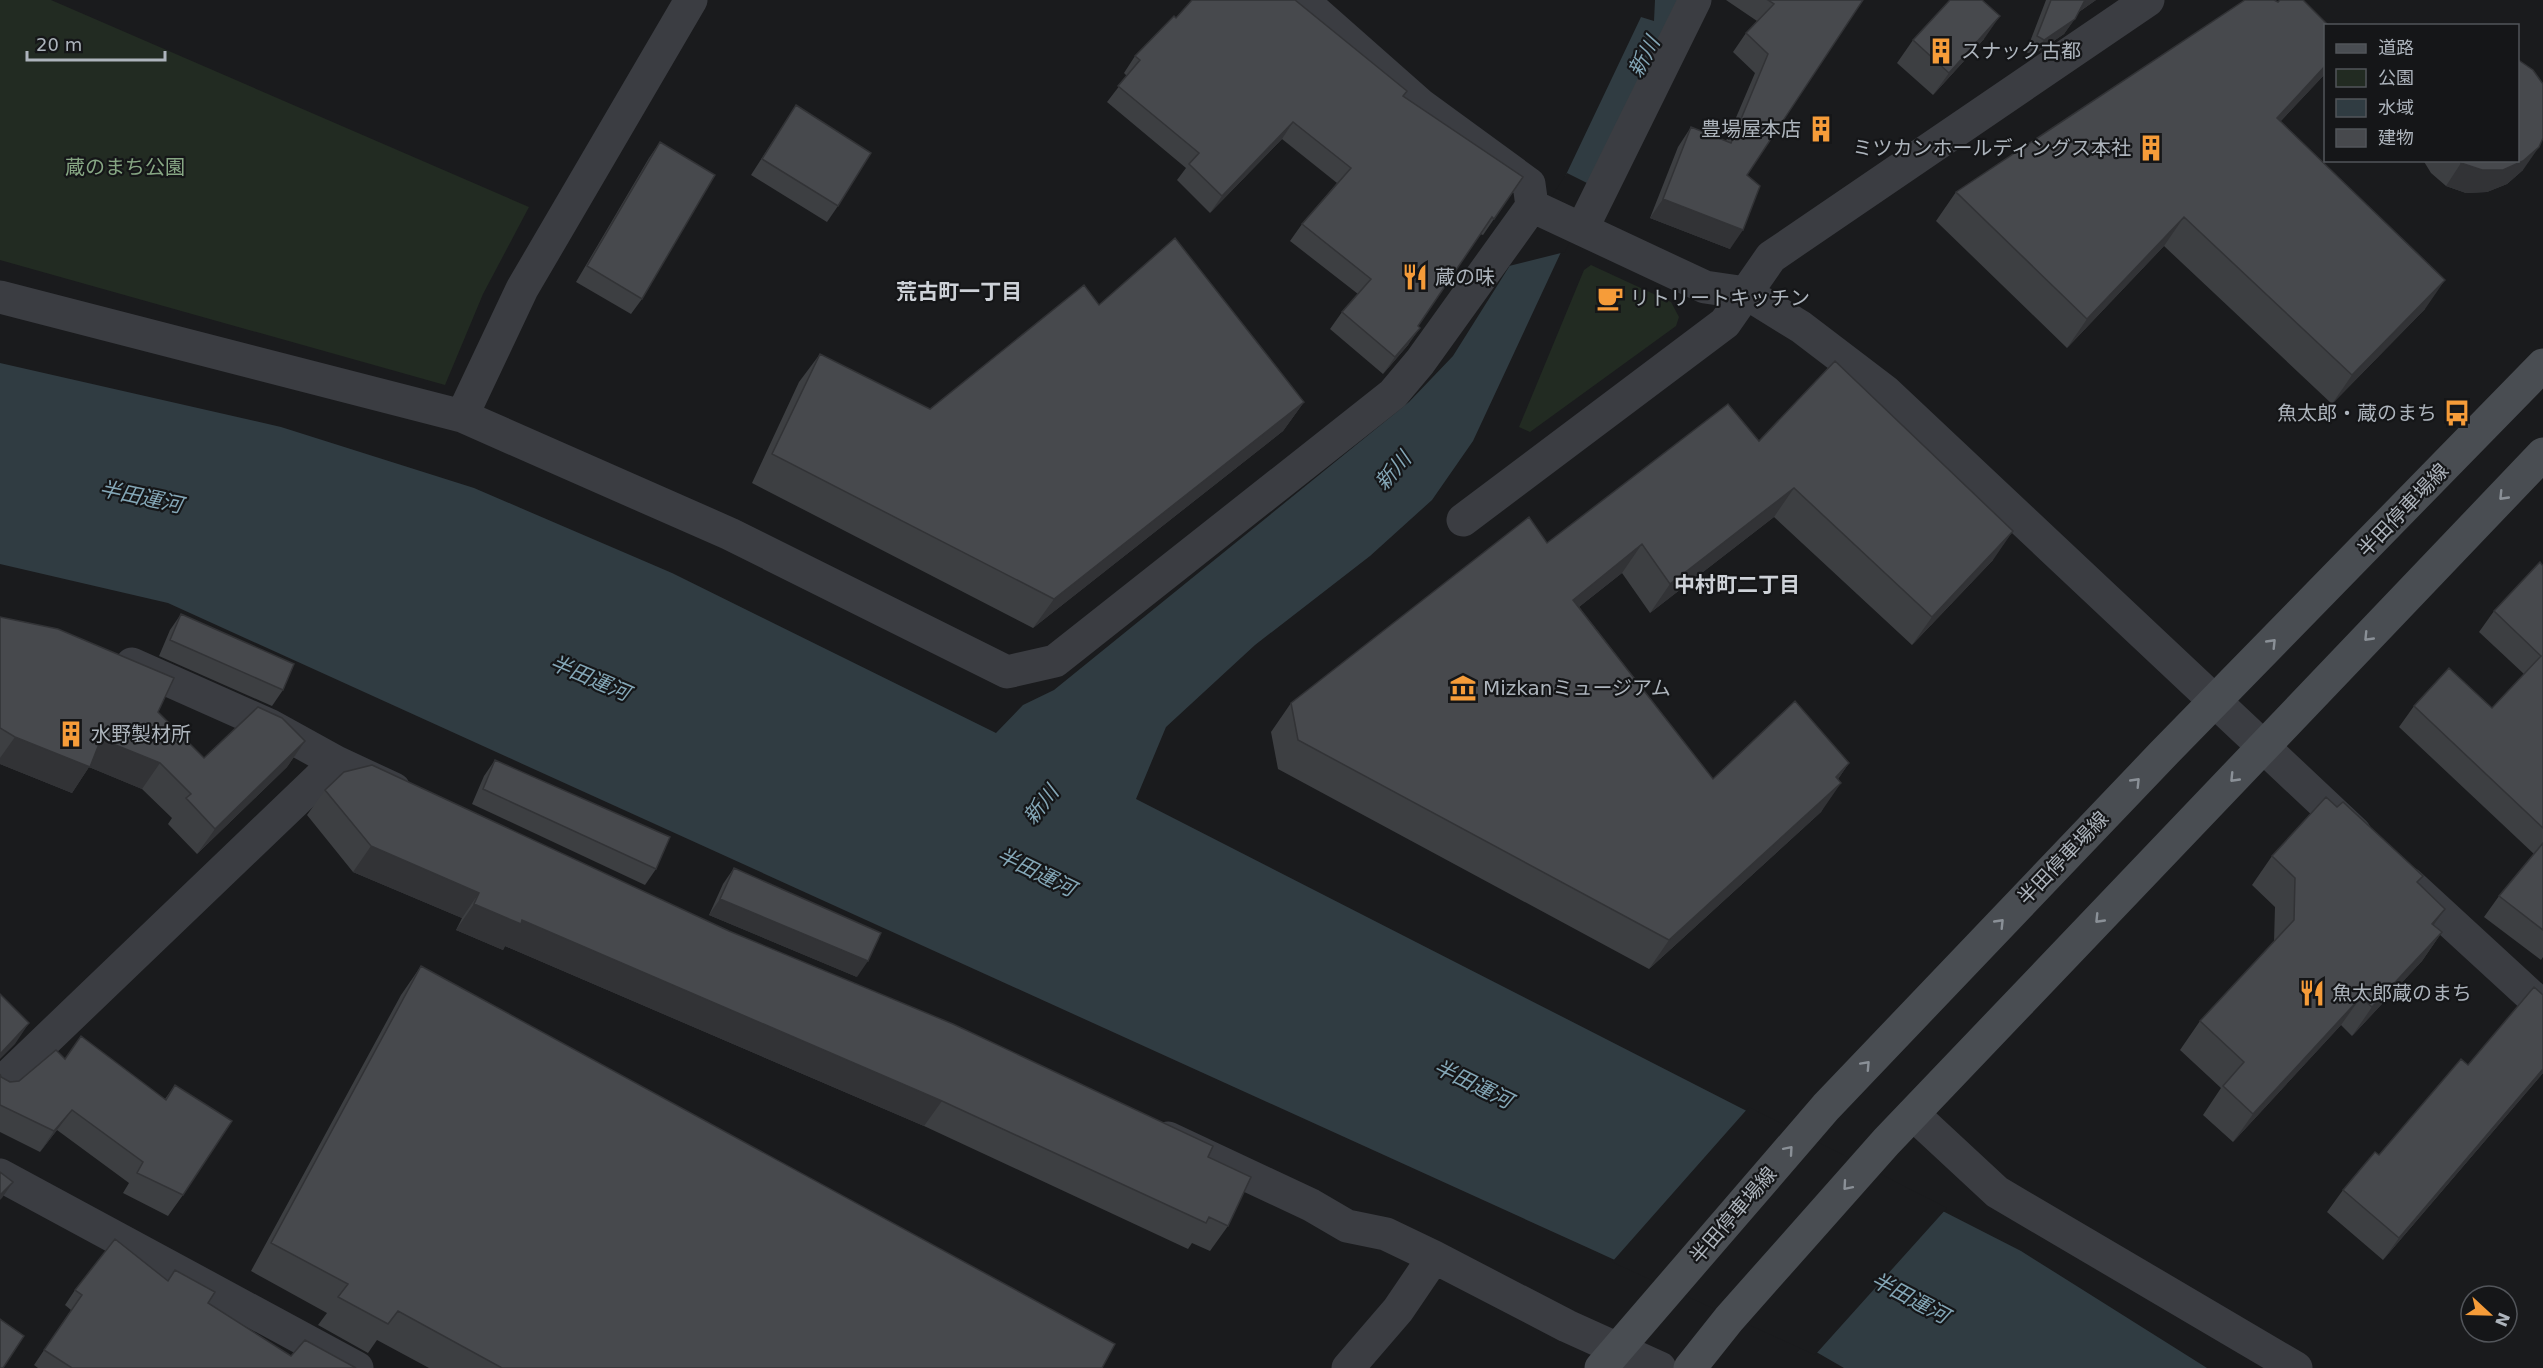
<svg xmlns="http://www.w3.org/2000/svg" width="2543" height="1368" font-family="'DejaVu Sans','Noto Sans JP',sans-serif">
	<style>
		.green { fill: #222b22 }
		.water { fill: #303c42 }
		.pier { fill: #1a1b1d }
		.lines { fill: none; stroke-linecap: round; stroke-linejoin: round }
		.street { stroke: #3b3d42; stroke-width: 33 }
		.secondary { stroke: #494d52; stroke-width: 33 }
		.wall { fill: #3d3f42 }
		.shaded-wall { fill: #323336 }
		.building { fill: #47494d; stroke: #323336; stroke-width: 1.5 }
		.oneway { stroke: #8a9097 }
		.labels { text-anchor: middle; dominant-baseline: central; stroke-width: 4.5; stroke-linejoin: round; paint-order: stroke }
		.poi-label { font-size: 20px; fill: #adb4bc; stroke: #151618; text-anchor: start }
		.park-label { font-size: 20px; fill: #87a784; stroke: #151618 }
		.street-label { font-size: 20px; fill: #adb4bc; stroke: #151618 }
		.water-label { font-size: 21px; font-style: italic; fill: #84a7b7; stroke: #151618 }
		.neighbourhood-label { font-size: 21px; font-weight: bold; fill: #ced2d8; stroke: #151618 }
	</style>
	<rect width="100%" height="100%" fill="#1a1b1d"/>
	<path class="green" d="M 0,0 L 51,0 L 529,207 L 483,294 L 445,385 L 0,260 Z
		M 1591,265 L 1671,302 L 1679,317 L 1676,326 L 1530,432 L 1519,427 L 1584,270 Z"/>
	<path class="water" d="M 1655,0 L 1683,0 L 1589,192 L 1473,441 L 1432,500 L 1370,556 L 1255,645 L 1166,727 L 1136,799 L 2021,1251 L 2207,1368 L 1844,1368 L 1818,1353 L 1593,1250 L 168,603 L 0,564 L 0,363 L 281,427 L 474,488 L 672,573 L 996,733 L 1023,705 L 1054,690 L 1409,402 L 1453,356 L 1563,181 L 1641,17 L 1654,21 Z"/>
	<path class="pier" d="M 1567,173 L 1595,187 L 1565,252 L 1505,267 Z
		M 1749,1107 L 1947,1208 L 1815,1355 L 1612,1262 Z"/>
	<g class="lines">
		<path class="street" d="M 1532,206 L 1705,287 L 1746,293 L 1801,327 L 1885,391 L 2355,833
			M 1582,229 L 1695,0
			M 0,297 L 462,416 L 730,534 L 1007,672 L 1055,661 L 1393,394 L 1420,362 L 1532,206 L 1529,184 L 1421,105 L 1302,0
			M 462,416 L 522,289 L 691,0
			M 1463,520 L 1725,323 L 1771,257 L 2148,0
			M 132,664 L 269,725 L 336,762 L 394,789
			M 2408,883 L 2543,1007
			M 0,1084 L 336,762
			M 1913,1114 L 1997,1192 L 2296,1368
			M 1168,1138 L 1311,1205 L 1347,1226 L 1386,1234 L 1434,1257 L 1567,1326 L 1660,1368
			M 0,1175 L 357,1368
			M 1348,1368 L 1398,1310 L 1434,1257"/>
		<path class="secondary" d="M 1601,1368 L 1826,1107 L 2162,755 L 2543,365
			M 1690,1368 L 1729,1319 L 1886,1142 L 2543,454"/>
	</g>
	<path class="wall" d="M 1726,0 L 1863,0 L 1747,175 L 1730,249 L 1650,218 L 1678,147 L 1691,127 L 1726,141 L 1755,73 L 1733,52 L 1746,33 L 1757,21 Z
		M 2046,0 L 2096,0 L 2079,12 L 2064,34 L 2033,55 L 2026,52 Z
		M 1176,18 L 1403,96 L 1523,177 L 1483,235 L 1480,234 L 1418,326 L 1408,345 L 1383,374 L 1330,329 L 1342,312 L 1358,294 L 1290,241 L 1302,224 L 1337,183 L 1282,139 L 1210,213 L 1177,180 L 1186,168 L 1107,102 L 1127,76 L 1124,73 L 1135,56 Z
		M 1984,39 L 1933,95 L 1897,63 L 1913,40 Z
		M 2325,74 L 2280,122 L 2425,309 L 2332,404 L 2164,246 L 2067,348 L 1936,221 L 1956,192 Z
		M 796,105 L 838,206 L 827,222 L 751,175 Z
		M 660,142 L 642,299 L 631,314 L 576,282 L 649,158 Z
		M 2423,160 L 2517,160 L 2523,170 L 2507,184 L 2487,192 L 2466,193 L 2446,186 L 2431,173 Z
		M 1099,305 L 1304,402 L 1283,431 L 1033,628 L 752,483 L 799,382 L 820,354 L 930,409 Z
		M 1759,441 L 1993,560 L 1912,645 L 1774,517 L 1650,613 L 1622,573 L 1579,607 L 1713,779 L 1849,763 L 1838,779 L 1821,812 L 1649,969 L 1278,769 L 1271,732 L 1291,703 L 1547,543 Z
		M 2543,566 L 2543,957 L 2541,960 L 2484,917 L 2499,896 L 2534,854 L 2399,727 L 2414,706 L 2492,708 L 2524,674 L 2479,632 L 2494,611 Z
		M 181,614 L 283,690 L 272,706 L 159,656 L 170,630 Z
		M 0,617 L 158,712 L 204,758 L 305,741 L 287,767 L 197,854 L 168,824 L 172,818 L 142,789 L 89,767 L 72,793 L 0,764 Z
		M 495,760 L 656,869 L 645,885 L 472,804 L 484,776 Z
		M 325,790 L 1208,1157 L 1228,1226 L 1210,1251 L 1192,1243 L 1188,1249 L 924,1126 L 505,946 L 503,950 L 456,930 L 462,918 L 353,872 L 307,815 Z
		M 2272,856 L 2418,883 L 2445,909 L 2433,925 L 2442,932 L 2422,961 L 2352,1036 L 2341,1025 L 2233,1142 L 2203,1115 L 2221,1088 L 2180,1050 L 2200,1021 L 2274,942 L 2275,907 L 2252,885 Z
		M 734,868 L 857,977 L 709,915 L 723,884 Z
		M 421,966 L 1102,1368 L 429,1368 L 377,1340 L 368,1353 L 318,1325 L 327,1313 L 251,1271 L 401,995 Z
		M 2543,995 L 2543,1073 L 2383,1260 L 2327,1212 L 2343,1190 L 2379,1155 L 2468,1065 Z
		M 65,1059 L 165,1099 L 175,1085 L 183,1195 L 168,1216 L 123,1193 L 129,1183 L 57,1130 L 40,1152 L 0,1132 L 0,1074 L 1,1077 L 10,1082 L 19,1081 Z
		M 175,1270 L 208,1303 L 291,1356 L 356,1368 L 38,1368 L 34,1365 L 71,1310 L 65,1305 L 75,1290 L 167,1281 Z"/>
	<path class="shaded-wall" d="M 2084,0 L 2096,0 L 2074,15 Z
		M 2000,16 L 1984,39 L 1933,95 L 1949,73 Z
		M 2075,19 L 2064,34 L 2033,55 L 2044,40 Z
		M 2325,66 L 2325,74 L 2256,147 L 2277,118 Z
		M 1293,122 L 1282,139 L 1210,213 L 1222,196 Z
		M 2539,147 L 2523,170 L 2507,184 L 2487,192 L 2466,193 L 2446,186 L 2461,163 Z
		M 1663,199 L 1743,230 L 1730,249 L 1650,218 Z
		M 2184,217 L 2164,246 L 2067,348 L 2087,319 Z
		M 2445,280 L 2425,309 L 2332,404 L 2352,375 Z
		M 1420,328 L 1408,345 L 1383,374 L 1395,357 Z
		M 1304,402 L 1283,431 L 1033,628 L 1054,599 Z
		M 1794,488 L 1774,517 L 1650,613 L 1670,584 Z
		M 2013,531 L 1993,560 L 1912,645 L 1932,617 Z
		M 1642,544 L 1622,573 L 1552,628 L 1573,600 Z
		M 15,737 L 101,739 L 160,763 L 142,789 L 89,767 L 72,793 L 0,764 L 0,758 Z
		M 305,741 L 287,767 L 197,854 L 215,829 Z
		M 1849,763 L 1829,792 L 1836,777 Z
		M 1841,783 L 1821,812 L 1649,969 L 1669,940 Z
		M 371,846 L 479,893 L 462,918 L 353,872 Z
		M 720,899 L 868,961 L 857,977 L 709,915 Z
		M 474,904 L 522,920 L 942,1101 L 924,1126 L 505,946 L 503,950 L 456,930 Z
		M 2445,909 L 2425,937 L 2432,924 Z
		M 2442,932 L 2422,961 L 2352,1036 L 2372,1007 Z
		M 2361,997 L 2341,1025 L 2233,1142 L 2253,1114 Z
		M 29,1023 L 15,1044 L 0,1059 L 0,1054 Z
		M 2543,1069 L 2543,1073 L 2383,1260 L 2399,1238 Z
		M 72,1110 L 57,1130 L 40,1152 L 54,1131 Z
		M 13,1182 L 2,1198 L 0,1200 L 0,1195 Z"/>
	<path class="building" d="M 1192,0 L 1295,0 L 1407,91 L 1403,96 L 1523,177 L 1494,219 L 1492,217 L 1418,326 L 1420,328 L 1395,357 L 1342,312 L 1371,279 L 1302,224 L 1351,168 L 1293,122 L 1222,196 L 1189,164 L 1199,153 L 1118,86 L 1140,60 L 1135,56 L 1174,16 L 1176,18 Z
		M 1768,0 L 1863,0 L 1747,175 L 1760,186 L 1743,230 L 1663,199 L 1691,127 L 1731,143 L 1768,54 L 1746,33 L 1774,4 Z
		M 1950,0 L 1982,0 L 2000,16 L 1949,73 L 1913,40 Z
		M 2051,0 L 2085,0 L 2075,19 L 2044,40 L 2037,36 Z
		M 2245,0 L 2274,0 L 2278,2 L 2280,0 L 2303,0 L 2329,26 L 2325,26 L 2325,66 L 2277,118 L 2445,280 L 2352,375 L 2184,217 L 2087,319 L 1956,192 Z
		M 2517,59 L 2533,70 L 2543,84 L 2543,138 L 2539,147 L 2523,161 L 2503,170 L 2482,170 L 2461,163 L 2459,160 L 2517,160 Z
		M 796,105 L 871,153 L 838,206 L 762,159 Z
		M 660,142 L 715,175 L 642,299 L 587,266 Z
		M 1175,238 L 1304,402 L 1054,599 L 772,454 L 820,354 L 930,409 L 1084,285 L 1099,305 Z
		M 1835,361 L 2013,531 L 1932,617 L 1794,488 L 1670,584 L 1642,544 L 1573,600 L 1713,779 L 1795,701 L 1849,763 L 1836,777 L 1841,783 L 1669,940 L 1298,740 L 1291,703 L 1529,517 L 1547,543 L 1728,404 L 1759,441 Z
		M 2540,562 L 2543,566 L 2543,828 L 2414,706 L 2449,668 L 2492,708 L 2541,656 L 2494,611 Z
		M 181,614 L 294,664 L 283,690 L 170,640 Z
		M 0,617 L 58,629 L 174,678 L 158,712 L 204,758 L 258,707 L 282,718 L 305,741 L 215,829 L 186,798 L 191,794 L 160,763 L 101,739 L 90,767 L 15,737 L 0,728 Z
		M 495,760 L 670,837 L 656,869 L 483,789 Z
		M 372,765 L 729,931 L 953,1024 L 1213,1146 L 1208,1157 L 1251,1177 L 1228,1226 L 1209,1217 L 1206,1223 L 942,1101 L 522,920 L 521,924 L 474,904 L 479,893 L 371,846 L 325,790 L 344,772 Z
		M 2326,797 L 2337,807 L 2343,802 L 2423,876 L 2417,882 L 2445,909 L 2432,924 L 2442,932 L 2372,1007 L 2361,997 L 2253,1114 L 2223,1086 L 2244,1062 L 2200,1021 L 2294,920 L 2295,878 L 2272,856 Z
		M 2543,843 L 2543,930 L 2499,896 Z
		M 734,868 L 881,933 L 868,961 L 720,899 Z
		M 421,966 L 1115,1344 L 1102,1368 L 502,1368 L 398,1311 L 388,1324 L 338,1297 L 348,1284 L 271,1243 Z
		M 2534,987 L 2543,995 L 2543,1069 L 2399,1238 L 2343,1190 L 2375,1152 L 2379,1155 L 2461,1059 L 2468,1065 Z
		M 0,994 L 29,1023 L 0,1054 Z
		M 81,1036 L 166,1100 L 175,1085 L 232,1121 L 183,1195 L 137,1173 L 143,1162 L 72,1110 L 54,1131 L 0,1105 L 0,1074 L 1,1077 L 10,1082 L 19,1081 L 56,1050 L 65,1059 Z
		M 0,1172 L 13,1182 L 0,1195 Z
		M 115,1239 L 168,1281 L 175,1270 L 215,1292 L 208,1303 L 291,1356 L 305,1340 L 356,1368 L 72,1368 L 44,1350 L 82,1295 L 75,1290 Z
		M 0,1319 L 24,1336 L 3,1368 L 0,1368 Z"/>
	<defs><path id="oneway-chevron" d="M-2-3.5L2.5 0L-2 3.5" fill="none" stroke-width="1.6" stroke-linecap="round" stroke-linejoin="round" transform="scale(1.5)"/></defs>
	<g class="oneway">
		<use href="#oneway-chevron" transform="translate(2503 496) rotate(134)"/>
		<use href="#oneway-chevron" transform="translate(2368 637) rotate(134)"/>
		<use href="#oneway-chevron" transform="translate(2272 643) rotate(-46)"/>
		<use href="#oneway-chevron" transform="translate(2234 778) rotate(134)"/>
		<use href="#oneway-chevron" transform="translate(2136 782) rotate(-46)"/>
		<use href="#oneway-chevron" transform="translate(2099 919) rotate(134)"/>
		<use href="#oneway-chevron" transform="translate(2000 923) rotate(-46)"/>
		<use href="#oneway-chevron" transform="translate(1866 1065) rotate(-47)"/>
		<use href="#oneway-chevron" transform="translate(1789 1150) rotate(-49)"/>
		<use href="#oneway-chevron" transform="translate(1847 1186) rotate(131)"/>
	</g>
	<defs>
		<g id="building-bare" transform="scale(2.07)"><path d="M-4-6H4V6H1V3H-1V6H-4ZM-2.5-4.3h1.7v1.8h-1.7ZM.8-4.3h1.7v1.8H.8ZM-2.5-1h1.7V.8h-1.7ZM.8-1h1.7V.8H.8Z" fill="#f69c39" stroke="#151618" stroke-width="2.5" paint-order="stroke"/></g>
		<g id="restaurant-bare" transform="scale(2.07)"><path d="M-5-6h1v4h1v-4h1v4h1v-4h1v5L-1.5 .5V6h-2V.5L-5-1ZM5-6V6H3V1.5H1.5Q1.5-4 5-6Z" fill="#f69c39" stroke="#151618" stroke-width="2.5" paint-order="stroke"/></g>
		<g id="cafe-bare" transform="scale(2.07)"><path d="M-5.5-4.5H6V0H3Q3 3.5 0 3.5H-2.5Q-5.5 3.5-5.5 0ZM3-3.2v2h1.7v-2ZM-6 4.5H4V6H-6Z" fill="#f69c39" stroke="#151618" stroke-width="2.5" paint-order="stroke"/></g>
		<g id="bus-bare" transform="scale(2.07)"><path d="M-5-6H5V4H4V6H2V4H-2V6H-4V4H-5ZM-3.5-4V0h7V-4ZM-3.5 1.2v1.5H-2V1.2ZM2 1.2v1.5H3.5V1.2Z" fill="#f69c39" stroke="#151618" stroke-width="2.5" paint-order="stroke"/></g>
		<g id="museum-bare" transform="scale(2.07)"><path d="M0-6L6-3V-2H-6V-3ZM-5-1h2V3h-2ZM-1-1h2V3h-2ZM3-1h2V3H3ZM-6 4H6V6H-6Z" fill="#f69c39" stroke="#151618" stroke-width="2.5" paint-order="stroke"/></g>
	</defs>
	<g fill-rule="evenodd">
		<use href="#building-bare" x="1941" y="51"/>
		<use href="#building-bare" x="1821" y="129"/>
		<use href="#building-bare" x="2151" y="148"/>
		<use href="#restaurant-bare" x="1415" y="277"/>
		<use href="#cafe-bare" x="1610" y="298"/>
		<use href="#bus-bare" x="2457" y="413"/>
		<use href="#museum-bare" x="1463" y="688"/>
		<use href="#building-bare" x="71" y="734"/>
		<use href="#restaurant-bare" x="2312" y="993"/>
	</g>
	<g class="labels">
		<g class="poi-label">
			<text x="1961" y="51">スナック古都</text>
			<text x="1801" y="129" text-anchor="end">豊場屋本店</text>
			<text x="2131" y="148" text-anchor="end">ミツカンホールディングス本社</text>
			<text x="1435" y="277">蔵の味</text>
			<text x="1630" y="298">リトリートキッチン</text>
			<text x="2437" y="413" text-anchor="end">魚太郎・蔵のまち</text>
			<text x="1483" y="688">Mizkanミュージアム</text>
			<text x="91" y="734">水野製材所</text>
			<text x="2332" y="993">魚太郎蔵のまち</text>
		</g>
		<g class="park-label">
			<text x="125" y="167">蔵のまち公園</text>
		</g>
		<g class="street-label">
			<text transform="translate(2403 510) rotate(-46)">半田停車場線</text>
			<text transform="translate(2063 858) rotate(-46)">半田停車場線</text>
			<text transform="translate(1733 1215) rotate(-49)">半田停車場線</text>
		</g>
		<g class="water-label">
			<text transform="translate(1644 57) rotate(-62)">新川</text>
			<text transform="translate(1393 471) rotate(-49)">新川</text>
			<text transform="translate(141 497) rotate(12)">半田運河</text>
			<text transform="translate(590 678) rotate(23)">半田運河</text>
			<text transform="translate(1041 805) rotate(-52)">新川</text>
			<text transform="translate(1036 872) rotate(26)">半田運河</text>
			<text transform="translate(1473 1084) rotate(26)">半田運河</text>
			<text transform="translate(1910 1298) rotate(28)">半田運河</text>
		</g>
		<g class="neighbourhood-label">
			<text x="959" y="292">荒古町一丁目</text>
			<text x="1737" y="585">中村町二丁目</text>
		</g>
	</g>
	<rect x="2324" y="24" width="195" height="138" fill="#151618" stroke="#52555a" stroke-width="1.5"/>
	<rect x="2336" y="44" width="30" height="9" fill="#494d52" stroke="#52555a" stroke-width="1.5"/>
	<text x="2378" y="54" font-size="18" fill="#adb4bc">道路</text>
	<rect x="2336" y="69" width="30" height="18" fill="#222b22" stroke="#52555a" stroke-width="1.5"/>
	<text x="2378" y="84" font-size="18" fill="#adb4bc">公園</text>
	<rect x="2336" y="99" width="30" height="18" fill="#303c42" stroke="#52555a" stroke-width="1.5"/>
	<text x="2378" y="114" font-size="18" fill="#adb4bc">水域</text>
	<rect x="2336" y="129" width="30" height="18" fill="#47494d" stroke="#52555a" stroke-width="1.5"/>
	<text x="2378" y="144" font-size="18" fill="#adb4bc">建物</text>
	<g transform="translate(2489 1314) rotate(112)"><circle r="28" fill="#151618" stroke="#52555a" stroke-width="1.5"/>
	<path d="M0-4.5L10 22L0 15L-10 22Z" fill="#f69c39"/>
	<text y="-9" font-size="16" font-weight="bold" text-anchor="middle" fill="#adb4bc">N</text>
	</g>
	<path d="M27 51v9h138v-9" fill="none" stroke="#adb4bc" stroke-width="3"/>
	<text x="36" y="51" font-size="18" fill="#adb4bc" stroke="#151618" stroke-width="4.5" paint-order="stroke">20 m</text>
</svg>
